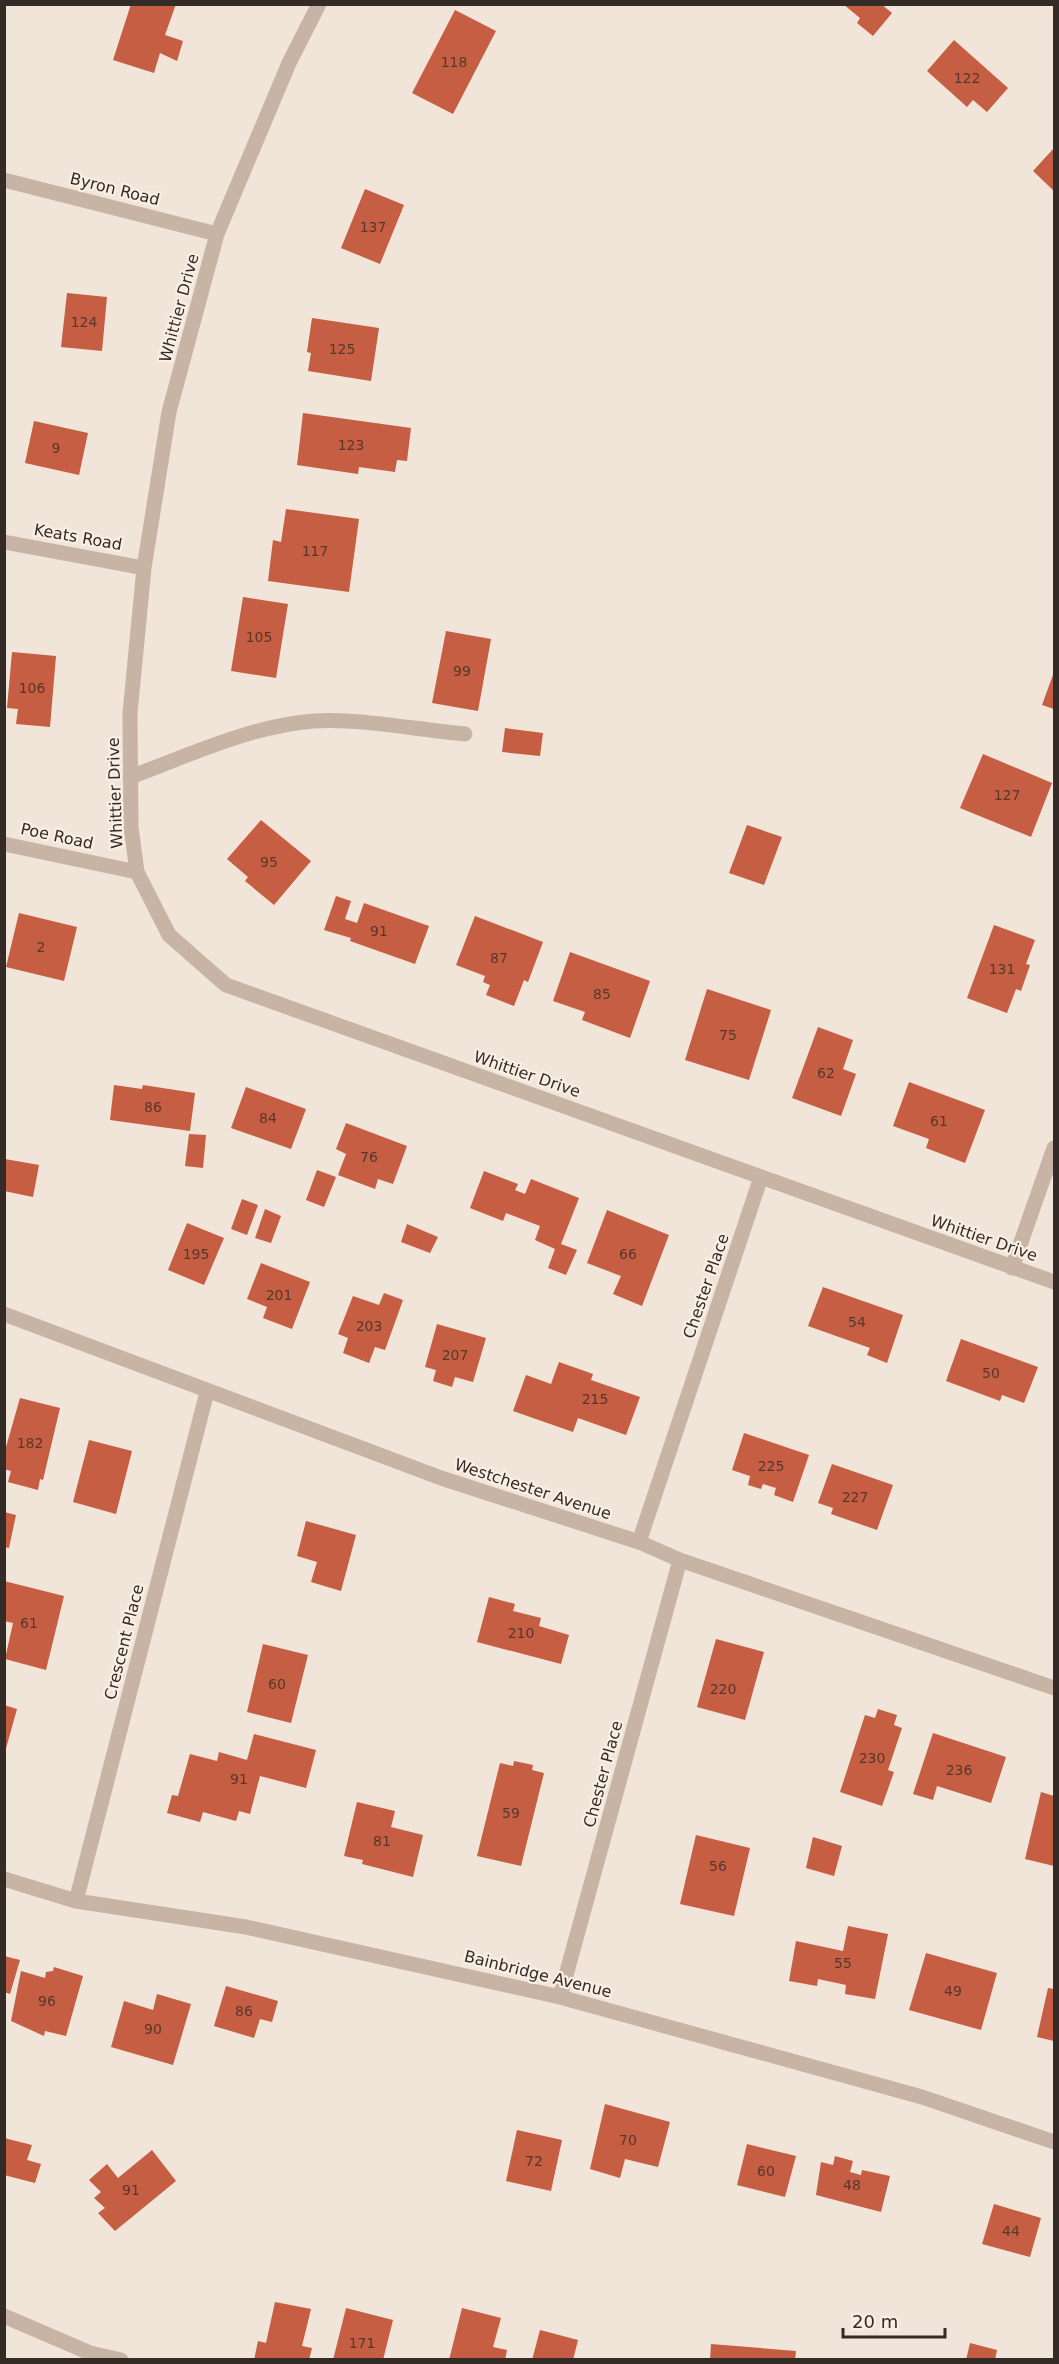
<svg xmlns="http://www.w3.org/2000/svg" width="1059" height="2364" font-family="'DejaVu Sans',sans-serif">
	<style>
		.building { fill: #c55e42 }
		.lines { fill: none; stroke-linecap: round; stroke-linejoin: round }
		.service { stroke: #c8b4a4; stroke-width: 15 }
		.minor { stroke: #c8b4a4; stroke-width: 15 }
		.labels { text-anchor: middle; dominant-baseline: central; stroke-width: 4.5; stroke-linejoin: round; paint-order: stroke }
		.number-label { font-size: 14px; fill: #58372d }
		.street-label { font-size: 16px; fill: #342a26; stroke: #f9efe4 }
	</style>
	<rect width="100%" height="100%" fill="#f1e4d8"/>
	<path class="building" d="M 131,4 L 176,4 L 165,35 L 183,41 L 177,61 L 160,53 L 154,73 L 113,60 Z
		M 843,4 L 881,4 L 892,13 L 873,36 L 857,23 L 860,18 Z
		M 455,10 L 496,31 L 453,114 L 412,93 Z
		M 954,40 L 1008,88 L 987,112 L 973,100 L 967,107 L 927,71 Z
		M 1054,148 L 1054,191 L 1033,171 Z
		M 365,189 L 404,205 L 380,264 L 341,248 Z
		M 67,293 L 107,297 L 102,351 L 61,347 Z
		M 312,318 L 379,328 L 371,381 L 308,371 L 311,353 L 307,352 Z
		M 303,413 L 411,428 L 407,461 L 397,460 L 395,472 L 359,467 L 358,474 L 297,465 Z
		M 34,421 L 88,433 L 79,475 L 25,463 Z
		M 286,509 L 359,519 L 349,592 L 268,581 L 273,540 L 281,542 Z
		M 243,597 L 288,604 L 276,678 L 231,671 Z
		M 446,631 L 491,639 L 478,711 L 432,703 Z
		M 12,652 L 56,656 L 50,727 L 16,724 L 18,709 L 7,708 Z
		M 1054,672 L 1054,709 L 1042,705 Z
		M 505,728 L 543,733 L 540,756 L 502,752 Z
		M 983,754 L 1052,783 L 1031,837 L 960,808 Z
		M 261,820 L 311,861 L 274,905 L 245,881 L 248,877 L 227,859 Z
		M 747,825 L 782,837 L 764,885 L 729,873 Z
		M 336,896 L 351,901 L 345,919 L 357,923 L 364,903 L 429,926 L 415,964 L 350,941 L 351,938 L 324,930 Z
		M 19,913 L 77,927 L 64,981 L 6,967 Z
		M 475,916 L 543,942 L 528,982 L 524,980 L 514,1006 L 486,995 L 490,985 L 483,982 L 485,976 L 456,965 Z
		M 994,925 L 1035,940 L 1026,964 L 1030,965 L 1021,991 L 1016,989 L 1007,1013 L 967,998 Z
		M 570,952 L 650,981 L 630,1038 L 582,1020 L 585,1012 L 553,1001 Z
		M 707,989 L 771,1010 L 749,1080 L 685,1060 Z
		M 818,1027 L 853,1040 L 843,1069 L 856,1074 L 841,1116 L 792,1098 Z
		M 909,1082 L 985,1110 L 965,1163 L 926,1148 L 929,1139 L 893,1126 Z
		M 114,1085 L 142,1089 L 143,1085 L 195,1093 L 190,1131 L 110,1120 Z
		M 246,1087 L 306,1109 L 291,1149 L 231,1128 Z
		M 346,1123 L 407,1146 L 393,1184 L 378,1179 L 375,1189 L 338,1175 L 346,1154 L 336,1149 Z
		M 189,1134 L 206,1135 L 203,1168 L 185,1166 Z
		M 5,1159 L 39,1165 L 33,1197 L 4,1191 Z
		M 317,1170 L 336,1177 L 324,1207 L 306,1200 Z
		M 484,1171 L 518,1184 L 515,1190 L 525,1194 L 531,1179 L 579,1198 L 561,1244 L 577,1250 L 566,1275 L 548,1268 L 555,1249 L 535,1240 L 540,1226 L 506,1213 L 503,1221 L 470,1208 Z
		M 242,1199 L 258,1205 L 247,1235 L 231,1229 Z
		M 265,1209 L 281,1216 L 271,1243 L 255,1238 Z
		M 607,1210 L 669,1235 L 642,1306 L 613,1294 L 621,1276 L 587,1263 Z
		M 187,1223 L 224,1238 L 204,1285 L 168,1270 Z
		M 407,1224 L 438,1237 L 430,1253 L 401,1242 Z
		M 261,1263 L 310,1282 L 292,1329 L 263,1318 L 267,1307 L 247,1299 Z
		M 823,1287 L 903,1315 L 887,1363 L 867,1355 L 870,1348 L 808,1326 Z
		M 384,1293 L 403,1300 L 385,1350 L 375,1347 L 369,1363 L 343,1353 L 348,1338 L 338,1334 L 353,1296 L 379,1305 Z
		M 437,1324 L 486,1338 L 473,1382 L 455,1377 L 452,1387 L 433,1381 L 436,1370 L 425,1367 Z
		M 961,1339 L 1038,1367 L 1024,1403 L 1002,1395 L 1000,1401 L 946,1381 Z
		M 559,1362 L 593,1374 L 591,1380 L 640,1397 L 626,1435 L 578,1418 L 573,1432 L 513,1411 L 526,1375 L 551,1384 Z
		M 20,1398 L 60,1408 L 43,1480 L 40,1479 L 38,1490 L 8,1482 L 11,1471 L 4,1469 L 4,1454 Z
		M 744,1433 L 809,1455 L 793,1502 L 774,1495 L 776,1488 L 763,1484 L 761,1489 L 748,1485 L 750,1476 L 732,1470 Z
		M 89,1440 L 132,1451 L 116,1514 L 73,1502 Z
		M 832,1464 L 893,1485 L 877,1530 L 831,1514 L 833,1508 L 818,1503 Z
		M 4,1512 L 16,1515 L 9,1548 L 4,1547 Z
		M 306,1521 L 356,1535 L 341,1591 L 311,1582 L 317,1562 L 297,1556 Z
		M 4,1581 L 64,1596 L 46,1670 L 5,1659 L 13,1623 L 4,1621 Z
		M 489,1597 L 515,1604 L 513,1611 L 541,1618 L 539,1626 L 569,1635 L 561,1664 L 477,1642 Z
		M 716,1639 L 764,1652 L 745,1720 L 697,1707 Z
		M 263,1644 L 308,1655 L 291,1723 L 247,1712 Z
		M 4,1705 L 17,1709 L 5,1752 L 4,1752 Z
		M 878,1709 L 897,1715 L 894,1725 L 902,1728 L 888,1770 L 894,1772 L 882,1806 L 840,1792 L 865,1715 L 875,1718 Z
		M 933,1733 L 1006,1757 L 991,1803 L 937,1786 L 933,1800 L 913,1794 Z
		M 254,1734 L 316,1750 L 306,1788 L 260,1776 L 250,1814 L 239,1811 L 236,1821 L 203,1812 L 200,1822 L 167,1813 L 172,1795 L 178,1796 L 190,1754 L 217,1761 L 219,1752 L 247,1760 Z
		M 514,1761 L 533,1765 L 532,1770 L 544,1773 L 521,1866 L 477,1856 L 500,1763 L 513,1766 Z
		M 1041,1792 L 1054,1796 L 1054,1866 L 1025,1859 Z
		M 357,1802 L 395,1811 L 391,1827 L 423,1835 L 413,1877 L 362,1864 L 363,1860 L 344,1856 Z
		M 696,1835 L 750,1848 L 734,1916 L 680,1904 Z
		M 813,1837 L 842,1846 L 834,1876 L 806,1868 Z
		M 848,1926 L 888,1934 L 875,1999 L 845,1994 L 846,1985 L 818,1979 L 817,1986 L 789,1981 L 796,1941 L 843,1951 Z
		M 926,1953 L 997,1973 L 981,2030 L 909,2010 Z
		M 4,1956 L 20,1960 L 10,1994 L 4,1992 Z
		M 54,1967 L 83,1976 L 66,2036 L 45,2031 L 44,2036 L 11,2021 L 21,1971 L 45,1978 L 46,1972 L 53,1971 Z
		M 226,1986 L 278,2001 L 272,2022 L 260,2019 L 254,2038 L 214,2026 Z
		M 1048,1988 L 1054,1989 L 1054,2041 L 1037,2037 Z
		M 157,1994 L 191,2004 L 173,2065 L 111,2047 L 124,2001 L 153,2010 Z
		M 605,2104 L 670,2122 L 658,2167 L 625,2159 L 620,2178 L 590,2169 Z
		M 517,2130 L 562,2140 L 551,2191 L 506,2181 Z
		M 4,2138 L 32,2145 L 27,2160 L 41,2164 L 35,2183 L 4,2175 Z
		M 747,2144 L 796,2156 L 785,2197 L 737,2185 Z
		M 152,2150 L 176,2181 L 115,2231 L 98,2213 L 105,2208 L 94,2198 L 101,2192 L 89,2180 L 107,2164 L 118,2178 Z
		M 835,2156 L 853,2161 L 850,2172 L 861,2175 L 862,2170 L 890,2176 L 881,2212 L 816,2195 L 821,2162 L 833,2165 Z
		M 994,2204 L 1041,2218 L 1030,2257 L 982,2244 Z
		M 275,2302 L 311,2309 L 302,2346 L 312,2348 L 309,2360 L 254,2360 L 258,2341 L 266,2343 Z
		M 346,2308 L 393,2320 L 383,2360 L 333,2360 Z
		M 462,2308 L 501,2318 L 493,2347 L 507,2350 L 505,2360 L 449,2360 Z
		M 540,2330 L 578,2340 L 573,2360 L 532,2360 Z
		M 970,2343 L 997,2350 L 995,2360 L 966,2360 Z
		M 711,2344 L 796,2351 L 795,2360 L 710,2360 Z"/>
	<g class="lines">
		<path class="service" d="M 130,777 C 190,755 250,726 314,721 C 363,718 416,730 465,734
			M 4,2316 L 90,2353 L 121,2360"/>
		<path class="minor" d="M 319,4 L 289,63 L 217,234 L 169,412 L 144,568 L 130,713 L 131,827 L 137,872 L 169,935 L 226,985 L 1054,1282
			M 4,180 L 217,234
			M 4,542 L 144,568
			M 4,844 L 137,872
			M 1012,1268 L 1054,1148
			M 4,1314 L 441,1478 L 639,1542 L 680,1560 L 1054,1688
			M 639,1542 L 761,1177
			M 4,1879 L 76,1901 L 246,1927 L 560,1997 L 922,2097 L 1054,2142
			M 76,1901 L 207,1392
			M 560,1997 L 680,1560"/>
	</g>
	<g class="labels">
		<g class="number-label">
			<text x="454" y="62">118</text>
			<text x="967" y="78">122</text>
			<text x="373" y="227">137</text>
			<text x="84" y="322">124</text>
			<text x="342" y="349">125</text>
			<text x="351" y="445">123</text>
			<text x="56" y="448">9</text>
			<text x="315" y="551">117</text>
			<text x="259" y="637">105</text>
			<text x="462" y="671">99</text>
			<text x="32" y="688">106</text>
			<text x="1007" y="795">127</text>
			<text x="269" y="862">95</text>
			<text x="379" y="931">91</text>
			<text x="41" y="947">2</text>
			<text x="499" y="958">87</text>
			<text x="1002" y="969">131</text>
			<text x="602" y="994">85</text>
			<text x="728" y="1035">75</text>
			<text x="826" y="1073">62</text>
			<text x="153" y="1107">86</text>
			<text x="268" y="1118">84</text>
			<text x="939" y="1121">61</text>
			<text x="369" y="1157">76</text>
			<text x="196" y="1254">195</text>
			<text x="628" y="1254">66</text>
			<text x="279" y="1295">201</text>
			<text x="857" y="1322">54</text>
			<text x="369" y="1326">203</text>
			<text x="455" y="1355">207</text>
			<text x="991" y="1373">50</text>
			<text x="595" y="1399">215</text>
			<text x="30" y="1443">182</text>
			<text x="771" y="1466">225</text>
			<text x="855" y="1497">227</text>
			<text x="29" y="1623">61</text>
			<text x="521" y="1633">210</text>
			<text x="277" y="1684">60</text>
			<text x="723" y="1689">220</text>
			<text x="872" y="1758">230</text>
			<text x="959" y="1770">236</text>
			<text x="239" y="1779">91</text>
			<text x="511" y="1813">59</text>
			<text x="382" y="1841">81</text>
			<text x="718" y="1866">56</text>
			<text x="843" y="1963">55</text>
			<text x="953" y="1991">49</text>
			<text x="47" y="2001">96</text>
			<text x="244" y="2011">86</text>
			<text x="153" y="2029">90</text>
			<text x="628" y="2140">70</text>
			<text x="534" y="2161">72</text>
			<text x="766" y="2171">60</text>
			<text x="852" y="2185">48</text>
			<text x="131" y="2190">91</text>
			<text x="1011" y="2231">44</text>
			<text x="362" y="2343">171</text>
		</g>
		<g class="street-label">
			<text transform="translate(115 189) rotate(14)">Byron Road</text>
			<text transform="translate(179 308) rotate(-75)">Whittier Drive</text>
			<text transform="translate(78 537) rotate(10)">Keats Road</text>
			<text transform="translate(115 793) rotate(-92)">Whittier Drive</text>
			<text transform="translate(57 836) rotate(12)">Poe Road</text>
			<text transform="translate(527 1074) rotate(19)">Whittier Drive</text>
			<text transform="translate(984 1238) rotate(19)">Whittier Drive</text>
			<text transform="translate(706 1286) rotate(-71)">Chester Place</text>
			<text transform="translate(533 1489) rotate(18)">Westchester Avenue</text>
			<text transform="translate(124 1642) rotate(-76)">Crescent Place</text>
			<text transform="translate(603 1774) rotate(-75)">Chester Place</text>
			<text transform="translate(538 1974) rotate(14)">Bainbridge Avenue</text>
		</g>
	</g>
	<rect width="1059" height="2364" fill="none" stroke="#342a26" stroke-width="12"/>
	<path d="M843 2328v9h102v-9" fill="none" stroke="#342a26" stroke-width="3"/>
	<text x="852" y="2328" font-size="18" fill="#342a26" stroke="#f9efe4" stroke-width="4.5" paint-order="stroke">20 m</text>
</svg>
